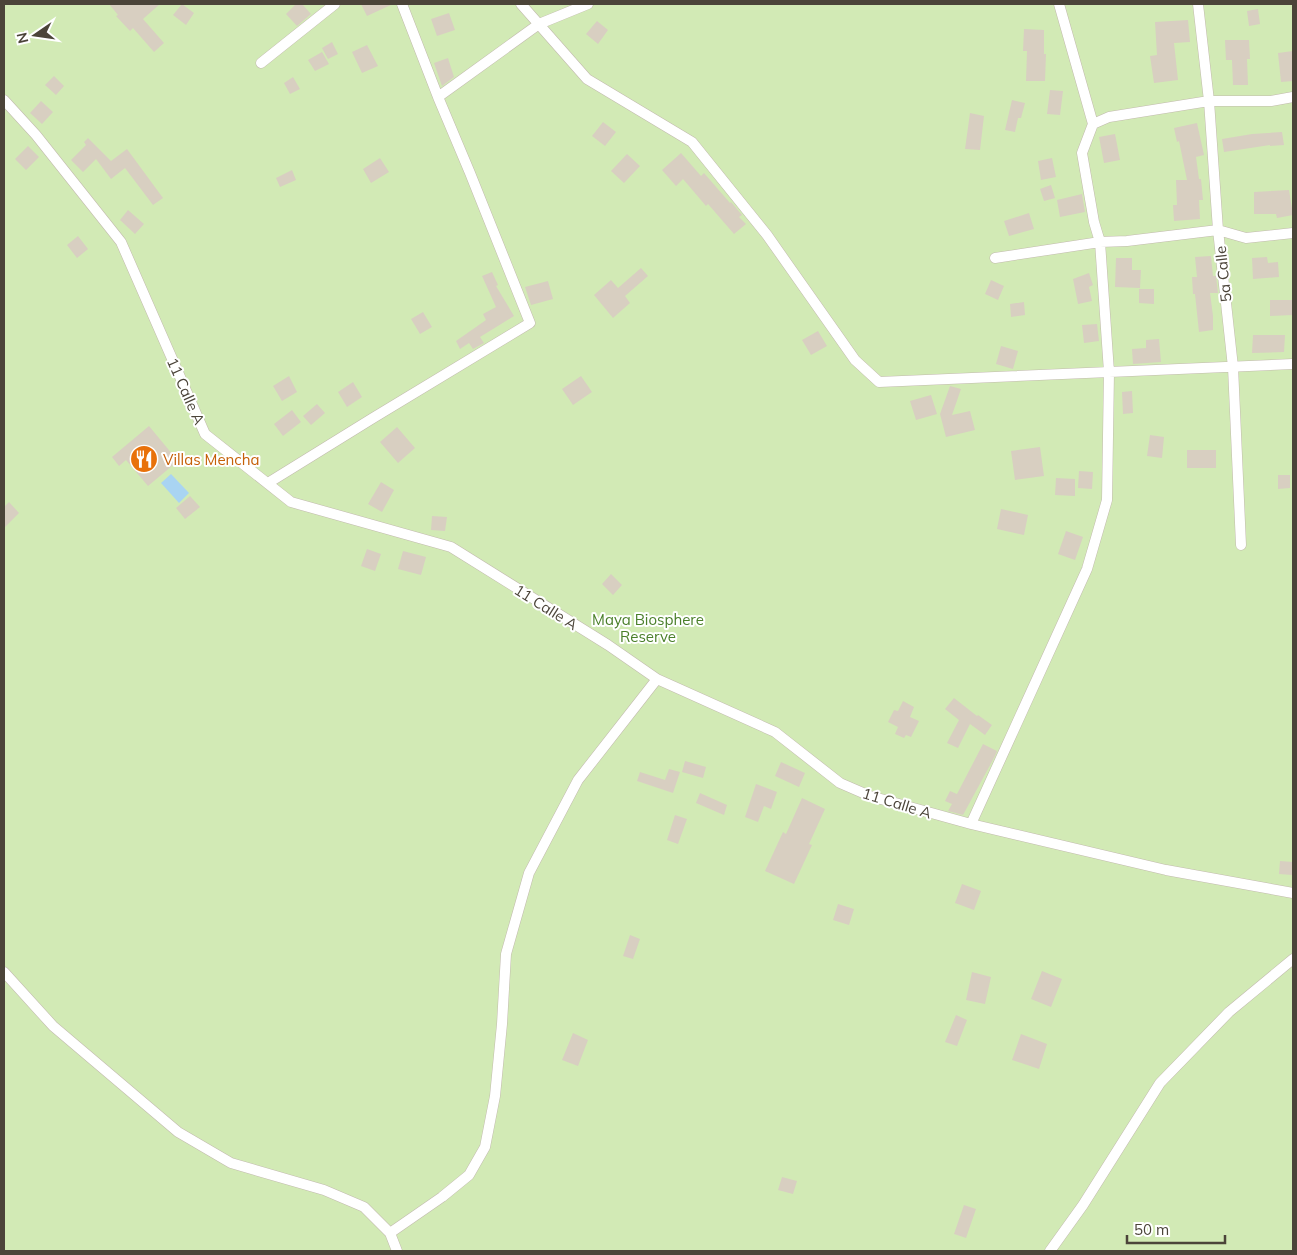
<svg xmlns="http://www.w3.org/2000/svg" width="1297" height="1255" font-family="Mulish,sans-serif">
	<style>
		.green { fill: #d2eab5 }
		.water { fill: #a9d4f2 }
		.building { fill: #d8cfc1 }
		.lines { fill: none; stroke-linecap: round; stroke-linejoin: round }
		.street-casing { stroke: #c2bbae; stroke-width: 11 }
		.street { stroke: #fff; stroke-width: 10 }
		.labels { text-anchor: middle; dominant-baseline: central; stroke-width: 4; stroke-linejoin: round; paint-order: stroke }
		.street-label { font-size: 15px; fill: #4b4439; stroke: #fff }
		.food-label { font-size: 15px; fill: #c56008; stroke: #fff; text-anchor: start }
		.park-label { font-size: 15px; fill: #4a7f2a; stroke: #fff }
	</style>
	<rect width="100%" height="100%" fill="#f6f3ec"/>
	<path class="green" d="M 4,4 L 1293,4 L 1293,1251 L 4,1251 Z"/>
	<path class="water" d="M 171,474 L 189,493 L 179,503 L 161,483 Z"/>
	<path class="building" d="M 109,4 L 160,4 L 143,19 L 164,43 L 154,52 L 133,28 L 130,31 L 116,16 L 118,15 Z
		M 182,4 L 194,13 L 186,25 L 173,15 Z
		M 296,4 L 302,4 L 311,14 L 297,26 L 286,14 Z
		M 361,4 L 393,4 L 367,16 Z
		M 1258,9 L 1260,24 L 1249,26 L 1247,11 Z
		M 449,13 L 455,30 L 437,36 L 431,19 Z
		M 1188,20 L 1190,42 L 1174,43 L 1178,80 L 1154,83 L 1150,56 L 1157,55 L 1155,22 Z
		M 597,21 L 608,30 L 598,44 L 586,34 Z
		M 1024,29 L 1044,30 L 1044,54 L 1046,54 L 1045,81 L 1026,81 L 1027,51 L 1023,51 Z
		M 1225,40 L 1249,40 L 1250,59 L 1247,59 L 1248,85 L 1233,85 L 1232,60 L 1226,60 Z
		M 332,42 L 338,54 L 328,59 L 322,48 Z
		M 367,45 L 378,66 L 362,73 L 352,52 Z
		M 1293,51 L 1293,81 L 1281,82 L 1278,53 Z
		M 322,52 L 329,64 L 315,71 L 308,60 Z
		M 448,58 L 454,77 L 442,86 L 434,63 Z
		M 54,76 L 64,86 L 56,95 L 45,85 Z
		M 293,77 L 300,89 L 290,94 L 284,83 Z
		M 1050,90 L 1063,91 L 1060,115 L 1047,114 Z
		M 1012,100 L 1025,103 L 1021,118 L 1018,118 L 1015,132 L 1005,130 Z
		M 41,101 L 53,112 L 42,124 L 30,113 Z
		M 970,113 L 984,116 L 980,150 L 965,149 Z
		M 603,122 L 616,132 L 605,146 L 592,136 Z
		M 1197,123 L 1204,155 L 1196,157 L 1199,179 L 1201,179 L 1203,200 L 1199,200 L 1200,219 L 1174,221 L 1173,205 L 1177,205 L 1176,180 L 1187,180 L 1179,141 L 1177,142 L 1174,128 Z
		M 1282,132 L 1284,145 L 1270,146 L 1270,145 L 1224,152 L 1222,139 L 1252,134 Z
		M 1115,134 L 1120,160 L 1104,163 L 1099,137 Z
		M 88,138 L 111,161 L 127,149 L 163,198 L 153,205 L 125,168 L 111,179 L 96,159 L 83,172 L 71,160 L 86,145 L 84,142 Z
		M 28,146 L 39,157 L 26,170 L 15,159 Z
		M 681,153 L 701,176 L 704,173 L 730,203 L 731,202 L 742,215 L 739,217 L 746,224 L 734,234 L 708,204 L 706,206 L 683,179 L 676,186 L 662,170 Z
		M 627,154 L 640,166 L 624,183 L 611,171 Z
		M 380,158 L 389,172 L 371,183 L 363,169 Z
		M 1052,158 L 1056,177 L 1041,180 L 1038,161 Z
		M 292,170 L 296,180 L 280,187 L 276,178 Z
		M 1051,185 L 1055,198 L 1044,201 L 1040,189 Z
		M 1289,190 L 1293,215 L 1277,218 L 1276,214 L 1254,214 L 1254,192 Z
		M 1082,194 L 1085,212 L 1060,217 L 1057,200 Z
		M 128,210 L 144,224 L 135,234 L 120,220 Z
		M 1029,213 L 1034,229 L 1009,236 L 1004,221 Z
		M 78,236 L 88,249 L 77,258 L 67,245 Z
		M 1211,256 L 1213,276 L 1216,276 L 1218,293 L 1210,293 L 1213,316 L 1213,330 L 1199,332 L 1195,294 L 1193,294 L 1192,277 L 1197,277 L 1195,257 Z
		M 1267,257 L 1268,263 L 1278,262 L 1279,277 L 1253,279 L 1252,258 Z
		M 1116,258 L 1132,258 L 1132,270 L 1141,270 L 1140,288 L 1115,287 Z
		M 641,268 L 648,276 L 625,296 L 630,303 L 613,318 L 594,295 L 611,280 L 618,288 Z
		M 492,272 L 498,285 L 496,286 L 514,316 L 480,337 L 484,343 L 473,349 L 469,343 L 460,349 L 456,341 L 486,320 L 483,314 L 496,307 L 482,276 Z
		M 1089,273 L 1093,285 L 1089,287 L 1092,301 L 1078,304 L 1073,279 Z
		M 991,280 L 1004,286 L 998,300 L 985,294 Z
		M 548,281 L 553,299 L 531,305 L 525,287 Z
		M 1139,289 L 1154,289 L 1154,304 L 1139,303 Z
		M 1270,300 L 1293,300 L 1293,315 L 1270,316 Z
		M 1024,302 L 1025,315 L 1011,317 L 1010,304 Z
		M 423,312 L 432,327 L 420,334 L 411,319 Z
		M 1097,324 L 1099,341 L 1084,343 L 1082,325 Z
		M 818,331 L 827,346 L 811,355 L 802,340 Z
		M 1253,335 L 1285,335 L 1284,352 L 1252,353 Z
		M 1159,339 L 1161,362 L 1133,364 L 1132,349 L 1146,348 L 1146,340 Z
		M 1001,346 L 1018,351 L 1013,369 L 996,364 Z
		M 289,376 L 297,392 L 282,401 L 273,386 Z
		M 581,376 L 592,392 L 573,405 L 562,389 Z
		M 353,382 L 362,397 L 347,407 L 338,392 Z
		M 950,386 L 961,389 L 952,415 L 970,411 L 975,430 L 946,437 L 940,414 Z
		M 1132,391 L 1133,413 L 1123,414 L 1122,392 Z
		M 931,395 L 937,414 L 916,420 L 910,401 Z
		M 317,404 L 325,413 L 311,425 L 303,416 Z
		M 292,410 L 301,422 L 283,436 L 274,424 Z
		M 149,426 L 178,461 L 148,486 L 126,460 L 119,466 L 112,457 Z
		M 397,427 L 415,448 L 398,463 L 380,442 Z
		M 1150,435 L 1164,437 L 1162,458 L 1147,456 Z
		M 1040,447 L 1044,476 L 1015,480 L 1011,451 Z
		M 1187,450 L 1216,450 L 1216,468 L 1187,468 Z
		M 1079,471 L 1093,472 L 1092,489 L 1078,488 Z
		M 1278,475 L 1290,475 L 1290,488 L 1278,489 Z
		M 1056,478 L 1075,479 L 1075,496 L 1055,495 Z
		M 381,482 L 394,490 L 382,512 L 368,504 Z
		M 190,496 L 200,507 L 185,519 L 176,508 Z
		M 9,502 L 19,513 L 4,528 L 4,507 Z
		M 1001,509 L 1028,515 L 1024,535 L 997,529 Z
		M 432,516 L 447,517 L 445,531 L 431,530 Z
		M 1066,531 L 1083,537 L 1075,560 L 1058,554 Z
		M 367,549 L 381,554 L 375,571 L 361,566 Z
		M 403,551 L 426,557 L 421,575 L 398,569 Z
		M 611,574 L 622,585 L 613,595 L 602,584 Z
		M 954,698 L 977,716 L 978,715 L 992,725 L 985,735 L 970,724 L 958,748 L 947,743 L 959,720 L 945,709 Z
		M 903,701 L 914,707 L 910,717 L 919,721 L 911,737 L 906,735 L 904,738 L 895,734 L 898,727 L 888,722 L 894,710 L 898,711 Z
		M 983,744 L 997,751 L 995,756 L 963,815 L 948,811 L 952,804 L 945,801 L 950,791 L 957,794 Z
		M 685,761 L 706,767 L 703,778 L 682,772 Z
		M 781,762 L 805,773 L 799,787 L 775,776 Z
		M 669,769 L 680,772 L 673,793 L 637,781 L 640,772 L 665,780 Z
		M 756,784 L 777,792 L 771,809 L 764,806 L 758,822 L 745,817 Z
		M 700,793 L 727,805 L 724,815 L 696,803 Z
		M 802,798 L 825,809 L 809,844 L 812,845 L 794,884 L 765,871 L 783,832 L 786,834 Z
		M 675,815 L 687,819 L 678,844 L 667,840 Z
		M 1280,861 L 1293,862 L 1292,875 L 1279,874 Z
		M 962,884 L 981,891 L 974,910 L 955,903 Z
		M 838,904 L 854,909 L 849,925 L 833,920 Z
		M 630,935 L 640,939 L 633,959 L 623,956 Z
		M 1042,971 L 1062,979 L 1051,1007 L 1031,999 Z
		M 972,972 L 991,977 L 985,1004 L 966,1000 Z
		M 956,1015 L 967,1020 L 957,1046 L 945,1042 Z
		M 573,1033 L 588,1040 L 578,1066 L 562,1060 Z
		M 1021,1034 L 1047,1044 L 1039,1069 L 1012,1060 Z
		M 782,1177 L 797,1181 L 793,1194 L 778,1190 Z
		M 964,1205 L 976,1209 L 966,1238 L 954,1234 Z"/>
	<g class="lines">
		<g class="street-casing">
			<path id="street" d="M 521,4 L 587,79 L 692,142 L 767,235 L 855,360 L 879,382 L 1293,364
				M 1198,4 L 1209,101 L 1218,230 L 1233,367 L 1241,545
				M 261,63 L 335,4
				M 438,97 L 539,24 L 588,4
				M 4,100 L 36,135 L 121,242 L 205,434 L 291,502 L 451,547 L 608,645 L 657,679 L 775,732 L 840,783 L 870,796 L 971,824 L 1166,870 L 1293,893
				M 1093,124 L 1109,117 L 1209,101 L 1271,101 L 1293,97
				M 995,258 L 1100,242 L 1127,241 L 1218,230 L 1246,238 L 1293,233
				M 268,483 L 373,418 L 530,323 L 470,173 L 438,97 L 402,4
				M 971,824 L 1087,569 L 1107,500 L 1109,372 L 1100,242 L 1094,222 L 1082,153 L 1093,124 L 1059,4
				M 4,972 L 53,1026 L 178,1132 L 231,1163 L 324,1190 L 364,1207 L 390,1233 L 397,1251
				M 390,1233 L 442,1197 L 469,1175 L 485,1147 L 495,1096 L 502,1024 L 506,954 L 529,873 L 578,780 L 657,679
				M 1050,1251 L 1083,1205 L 1160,1083 L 1229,1012 L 1293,959"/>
		</g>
		<use href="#street" class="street"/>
	</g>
	<defs>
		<g id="restaurant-disc" transform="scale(1.4375)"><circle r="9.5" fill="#e8710a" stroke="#fff"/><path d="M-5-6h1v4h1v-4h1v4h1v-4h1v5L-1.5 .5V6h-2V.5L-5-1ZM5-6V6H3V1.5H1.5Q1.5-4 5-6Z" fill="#fff"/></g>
	</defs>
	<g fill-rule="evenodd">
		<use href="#restaurant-disc" x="144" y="459"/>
	</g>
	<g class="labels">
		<g class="street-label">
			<text transform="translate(1223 274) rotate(-96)">5a Calle</text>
			<text transform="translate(186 391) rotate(66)">11 Calle A</text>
			<text transform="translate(546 607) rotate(32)">11 Calle A</text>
			<text transform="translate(897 803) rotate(17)">11 Calle A</text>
		</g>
		<g class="food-label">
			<text x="163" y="459">Villas Mencha</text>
		</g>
		<g class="park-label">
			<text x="648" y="619">Maya Biosphere<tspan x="648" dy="17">Reserve</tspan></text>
		</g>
	</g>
	<rect width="1297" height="1255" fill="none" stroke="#4b4439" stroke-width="10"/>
	<g transform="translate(35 35) rotate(257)" stroke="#ffffff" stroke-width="4" paint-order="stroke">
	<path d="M0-4L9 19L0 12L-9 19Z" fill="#4b4439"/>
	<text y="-8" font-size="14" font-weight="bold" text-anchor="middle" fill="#4b4439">N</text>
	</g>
	<path d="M1127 1235v8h98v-8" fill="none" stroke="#4b4439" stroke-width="2.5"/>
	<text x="1134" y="1235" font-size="15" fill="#4b4439" stroke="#ffffff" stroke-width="4" paint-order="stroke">50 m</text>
</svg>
